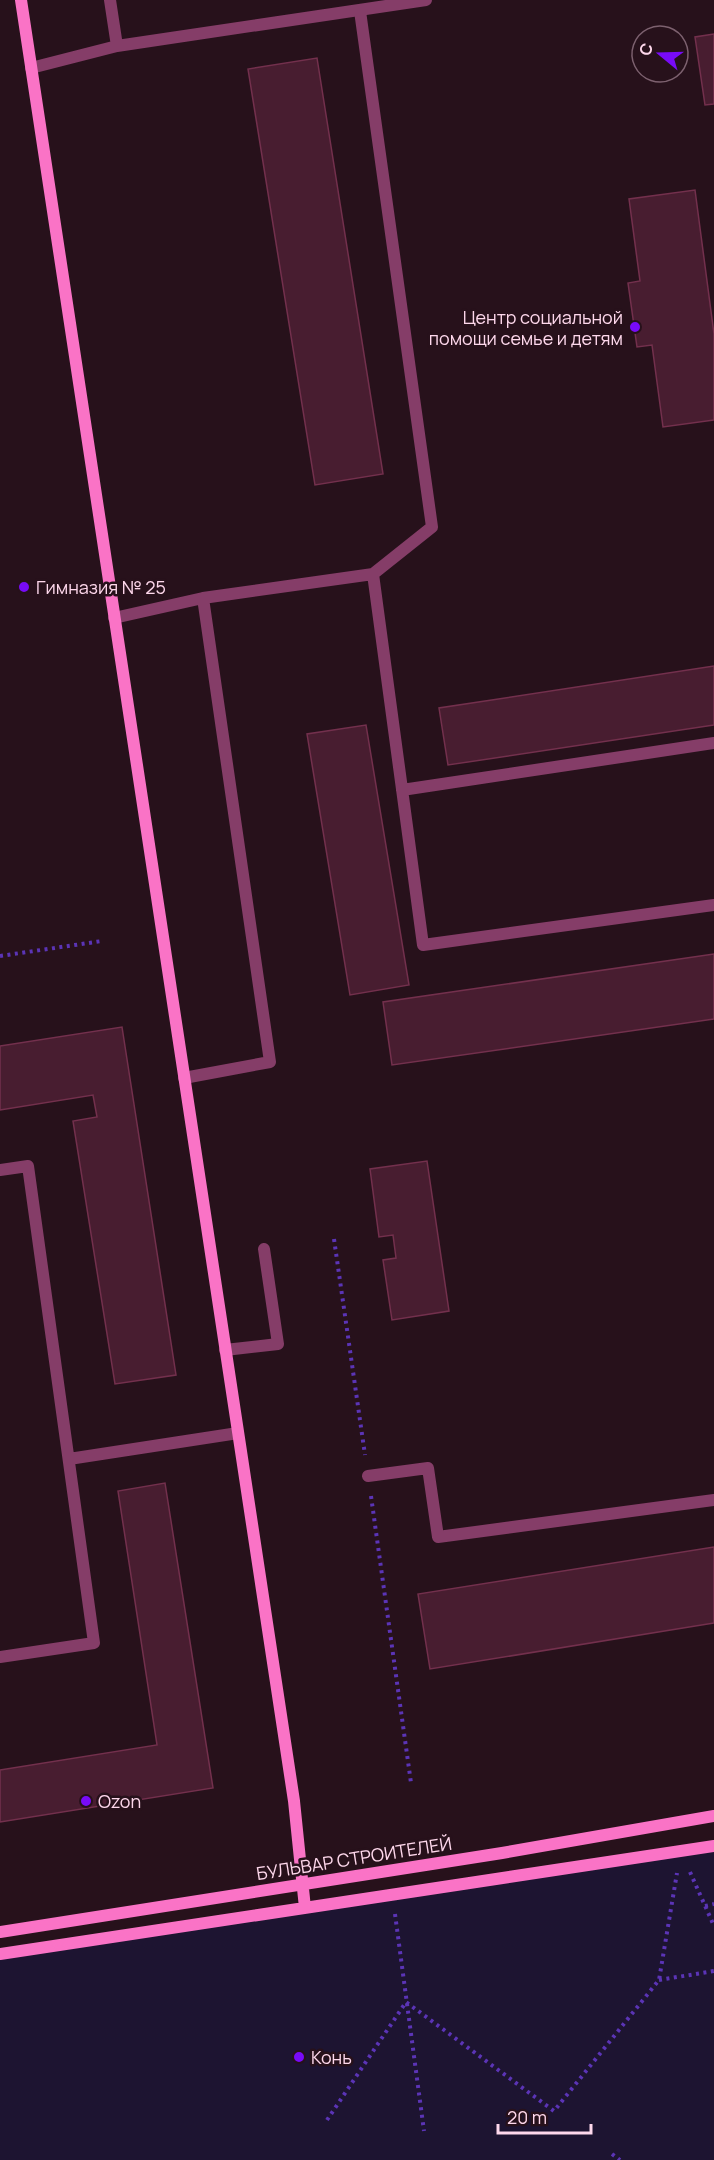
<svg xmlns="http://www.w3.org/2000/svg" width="714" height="2160" font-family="Manrope,sans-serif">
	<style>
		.green { fill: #1d1431 }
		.building { fill: #481d30; stroke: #73304d; stroke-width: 1.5 }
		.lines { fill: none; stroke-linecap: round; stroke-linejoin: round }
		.path { stroke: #5b34b6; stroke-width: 4; stroke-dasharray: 3 4.5; stroke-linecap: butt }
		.lane { stroke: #853d68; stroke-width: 12 }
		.secondary { stroke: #fa73c6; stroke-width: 12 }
		.poi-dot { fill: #780bf7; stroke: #27111b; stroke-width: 2 }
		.labels { text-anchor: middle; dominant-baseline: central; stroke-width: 5; stroke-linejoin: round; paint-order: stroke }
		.poi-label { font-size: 18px; fill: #fed8ec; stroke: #27111b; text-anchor: start }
		.street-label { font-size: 18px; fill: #fed8ec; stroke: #27111b }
	</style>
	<rect width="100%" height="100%" fill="#27111b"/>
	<path class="green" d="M 714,1846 L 714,2160 L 0,2160 L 0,1954 Z"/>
	<path class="building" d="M 714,34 L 714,104 L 705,105 L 695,37 Z
		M 317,58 L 383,474 L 315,485 L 248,69 Z
		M 695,190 L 714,334 L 714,420 L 663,427 L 652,345 L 637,347 L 628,283 L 640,281 L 629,199 Z
		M 714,666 L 714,725 L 448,765 L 439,708 Z
		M 366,725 L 409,985 L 350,995 L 307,734 Z
		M 714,954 L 714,1019 L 392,1065 L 383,1002 Z
		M 122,1027 L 176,1375 L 115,1384 L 73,1121 L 97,1117 L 93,1095 L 0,1110 L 0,1046 Z
		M 427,1161 L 449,1311 L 392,1320 L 383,1260 L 396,1258 L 393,1235 L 379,1237 L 370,1169 Z
		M 165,1483 L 213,1788 L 0,1822 L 0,1770 L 157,1745 L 118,1491 Z
		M 714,1547 L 714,1623 L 430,1669 L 418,1594 Z"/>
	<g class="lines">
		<path class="path" d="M 0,956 L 102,941
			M 334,1239 L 365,1455
			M 371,1496 L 411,1783
			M 690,1872 L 714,1926
			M 705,1906 L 714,1904
			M 395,1914 L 424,2131
			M 659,1980 L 714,1971
			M 327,2120 L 406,2002 L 554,2111 L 659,1980 L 677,1873
			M 612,2154 L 620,2160"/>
		<path class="lane" d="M 110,0 L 117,46
			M 31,68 L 117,46 L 426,0
			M 373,574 L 423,945 L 714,905
			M 114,618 L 203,598 L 373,574 L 432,527 L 360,11
			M 402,790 L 714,743
			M 184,1078 L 270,1062 L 203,598
			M 0,1170 L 28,1166 L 94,1643 L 0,1657
			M 225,1350 L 278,1344 L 264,1249
			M 69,1459 L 238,1433
			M 368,1476 L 428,1468 L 438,1537 L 714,1500"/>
		<path class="secondary" d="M 21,0 L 294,1801 L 305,1908
			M 0,1932 L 502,1853 L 714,1816
			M 0,1954 L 714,1846"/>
	</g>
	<g class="poi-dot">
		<circle cx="635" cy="327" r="6"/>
		<circle cx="24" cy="587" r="6"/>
		<circle cx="86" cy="1801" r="6"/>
		<circle cx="299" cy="2057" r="6"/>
	</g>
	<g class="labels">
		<g class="poi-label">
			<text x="623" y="317" text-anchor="end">Центр социальной<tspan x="623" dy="21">помощи семье и детям</tspan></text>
			<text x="36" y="587">Гимназия № 25</text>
			<text x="98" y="1801">Ozon</text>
			<text x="311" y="2057">Конь</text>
		</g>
		<g class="street-label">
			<text transform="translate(354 1858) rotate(-9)">БУЛЬВАР СТРОИТЕЛЕЙ</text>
		</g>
	</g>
	<g transform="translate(660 54) rotate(289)"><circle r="28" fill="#27111b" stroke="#7d616f" stroke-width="1.5"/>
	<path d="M0-4.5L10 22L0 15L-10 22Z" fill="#780bf7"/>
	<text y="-9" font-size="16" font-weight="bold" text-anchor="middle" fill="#fed8ec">С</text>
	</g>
	<path d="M498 2124v9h93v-9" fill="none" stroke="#fed8ec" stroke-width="3"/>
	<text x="507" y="2124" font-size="18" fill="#fed8ec" stroke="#27111b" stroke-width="4.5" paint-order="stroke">20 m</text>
</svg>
